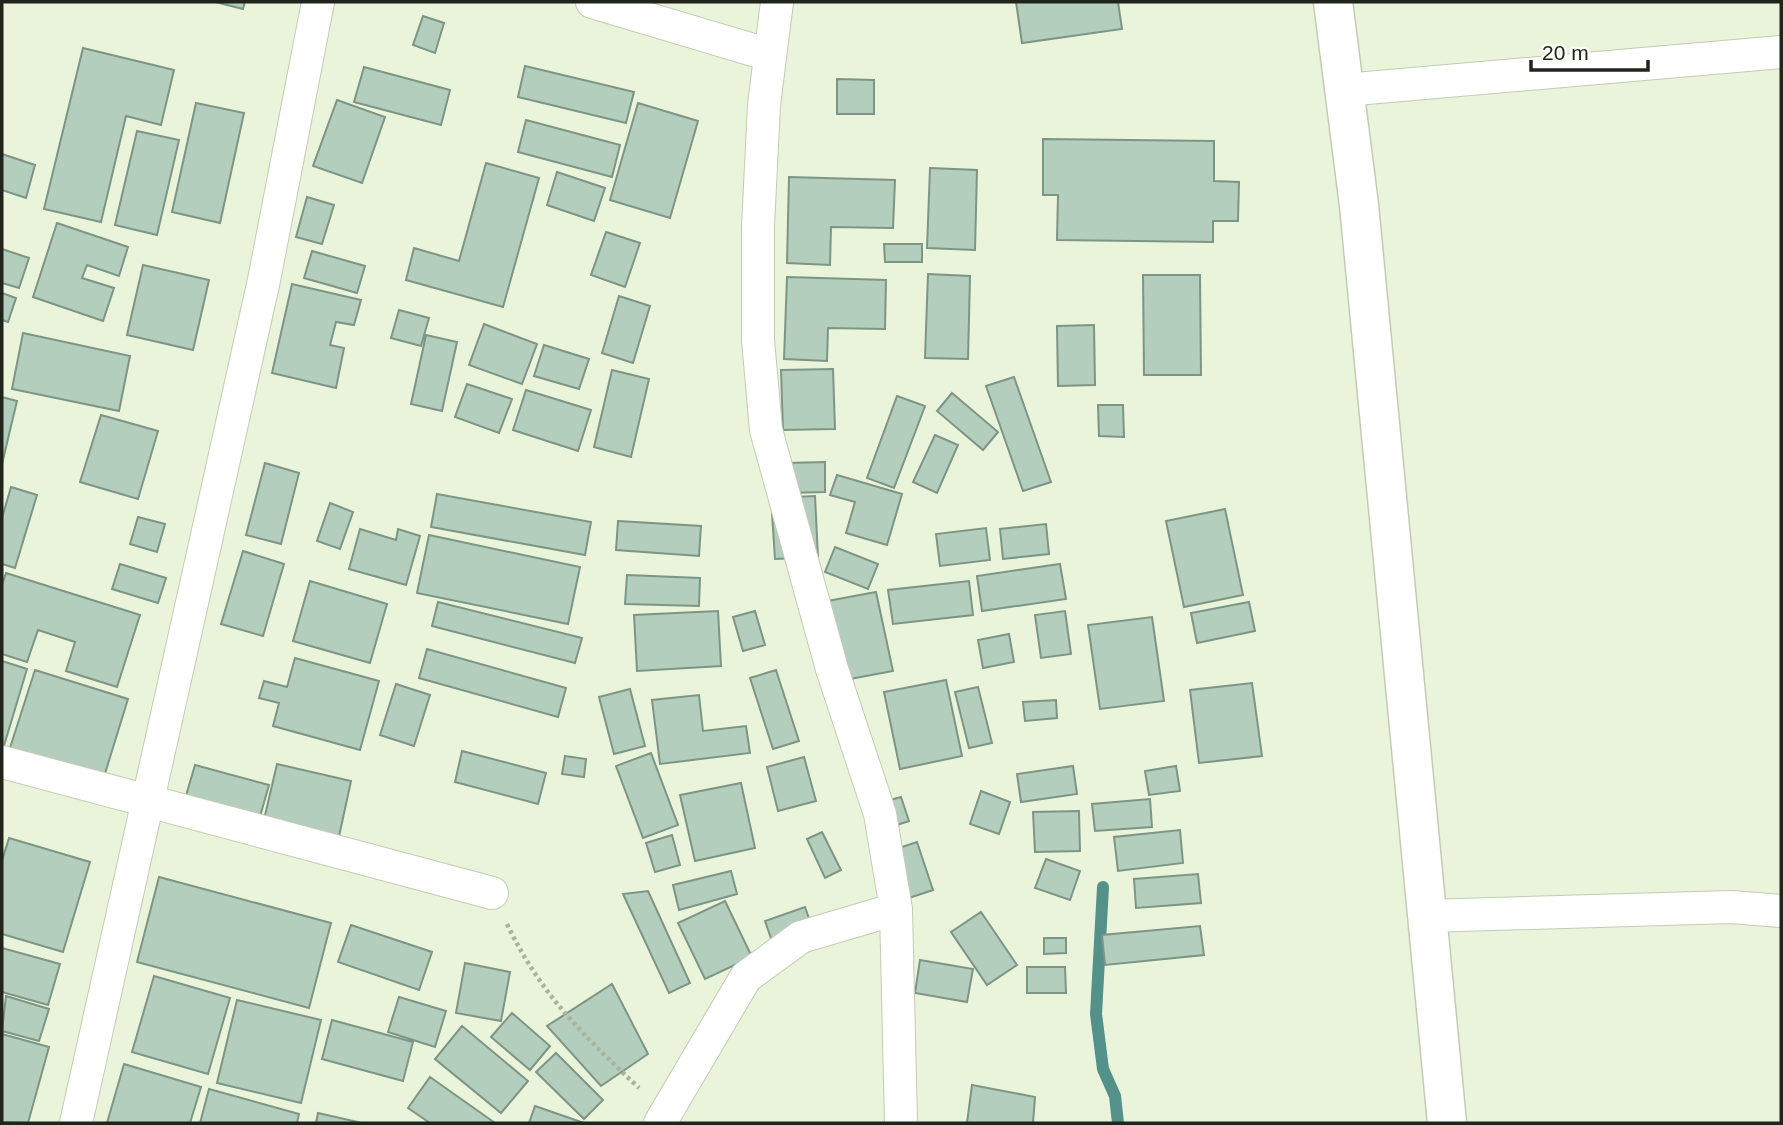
<svg xmlns="http://www.w3.org/2000/svg" width="1783" height="1125" font-family="Helvetica,sans-serif">
	<style>
		.lines { fill: none; stroke-linecap: round; stroke-linejoin: round }
		.stream { stroke: #53918a; stroke-width: 12 }
		.building { fill: #b4cebd; stroke: #7d9585; stroke-width: 2 }
		.street-casing { stroke: #c3ccb3; stroke-width: 34 }
		.secondary-casing { stroke: #c3ccb3; stroke-width: 41 }
		.path { stroke: #aab29d; stroke-width: 4.5; stroke-dasharray: 3.5 3.5; stroke-linecap: butt }
		.street { stroke: #fff; stroke-width: 32 }
		.secondary { stroke: #fff; stroke-width: 38 }
	</style>
	<rect width="100%" height="100%" fill="#eaf4da"/>
	<g class="lines">
		<path class="stream" d="M 1103,887 L 1096,1014 L 1103,1069 L 1115,1096 L 1118,1123"/>
	</g>
	<path class="building" d="M 215,2 L 245,2 L 243,9 Z
		M 1016,2 L 1118,2 L 1122,29 L 1022,43 Z
		M 423,16 L 444,23 L 435,53 L 413,45 Z
		M 83,48 L 174,70 L 161,125 L 126,116 L 101,222 L 44,209 Z
		M 525,66 L 634,92 L 626,123 L 518,97 Z
		M 364,67 L 450,90 L 441,125 L 354,102 Z
		M 837,79 L 874,80 L 874,114 L 837,114 Z
		M 337,100 L 385,117 L 362,183 L 313,166 Z
		M 196,103 L 244,113 L 220,223 L 172,212 Z
		M 638,103 L 698,121 L 670,218 L 610,200 Z
		M 526,120 L 620,145 L 612,177 L 518,152 Z
		M 137,131 L 179,140 L 157,235 L 115,225 Z
		M 1043,139 L 1214,141 L 1214,181 L 1239,182 L 1238,221 L 1213,221 L 1213,242 L 1057,240 L 1058,195 L 1043,195 Z
		M 2,154 L 35,165 L 26,198 L 2,190 Z
		M 486,163 L 539,178 L 503,307 L 406,280 L 414,248 L 459,261 Z
		M 930,168 L 977,170 L 975,250 L 927,248 Z
		M 557,172 L 605,188 L 594,221 L 547,205 Z
		M 789,177 L 895,180 L 893,228 L 831,227 L 830,265 L 787,263 Z
		M 307,197 L 334,205 L 322,244 L 296,237 Z
		M 57,223 L 128,247 L 119,276 L 87,265 L 82,278 L 114,288 L 103,321 L 33,297 Z
		M 606,232 L 640,243 L 625,287 L 591,275 Z
		M 884,244 L 922,244 L 922,262 L 885,262 Z
		M 2,249 L 29,258 L 19,288 L 2,283 Z
		M 312,251 L 365,266 L 357,293 L 304,278 Z
		M 143,265 L 209,280 L 193,350 L 127,335 Z
		M 928,274 L 970,276 L 968,359 L 925,358 Z
		M 1143,275 L 1200,275 L 1201,375 L 1144,375 Z
		M 787,277 L 886,280 L 885,329 L 828,328 L 827,361 L 784,359 Z
		M 292,284 L 361,300 L 354,325 L 336,322 L 330,345 L 344,348 L 336,388 L 272,373 Z
		M 2,293 L 16,298 L 8,322 L 2,320 Z
		M 619,296 L 650,306 L 633,363 L 602,353 Z
		M 399,310 L 429,318 L 421,346 L 391,338 Z
		M 484,324 L 537,344 L 522,384 L 469,365 Z
		M 1094,325 L 1095,385 L 1058,386 L 1057,326 Z
		M 23,333 L 130,356 L 119,411 L 12,389 Z
		M 426,335 L 457,342 L 442,411 L 411,404 Z
		M 544,345 L 589,359 L 579,389 L 534,376 Z
		M 833,369 L 835,429 L 783,430 L 781,370 Z
		M 612,370 L 649,379 L 631,457 L 594,447 Z
		M 1014,377 L 1051,482 L 1023,491 L 986,386 Z
		M 467,384 L 512,399 L 499,433 L 455,417 Z
		M 526,390 L 591,410 L 578,451 L 513,430 Z
		M 952,393 L 998,432 L 983,450 L 937,411 Z
		M 897,396 L 925,406 L 894,488 L 867,478 Z
		M 2,397 L 17,401 L 2,464 Z
		M 1098,405 L 1123,405 L 1124,437 L 1099,436 Z
		M 101,415 L 158,431 L 138,499 L 80,482 Z
		M 935,435 L 958,445 L 937,493 L 913,482 Z
		M 825,462 L 825,492 L 788,493 L 787,463 Z
		M 265,463 L 299,473 L 281,544 L 246,535 Z
		M 837,475 L 902,494 L 887,545 L 846,533 L 855,502 L 830,495 Z
		M 11,487 L 37,495 L 15,568 L 2,564 L 2,518 Z
		M 437,494 L 591,522 L 585,555 L 431,527 Z
		M 815,496 L 818,557 L 775,559 L 771,498 Z
		M 330,503 L 353,512 L 340,549 L 317,541 Z
		M 1225,509 L 1243,595 L 1184,607 L 1166,521 Z
		M 138,517 L 165,524 L 157,552 L 130,544 Z
		M 618,521 L 701,526 L 699,556 L 616,550 Z
		M 1046,524 L 1049,554 L 1003,559 L 1000,529 Z
		M 986,528 L 990,560 L 940,566 L 936,534 Z
		M 360,529 L 396,540 L 398,529 L 420,536 L 406,585 L 349,569 Z
		M 429,535 L 580,567 L 568,624 L 417,593 Z
		M 835,547 L 878,564 L 868,589 L 825,572 Z
		M 243,551 L 284,564 L 263,636 L 221,624 Z
		M 120,564 L 166,578 L 158,603 L 112,589 Z
		M 1060,564 L 1066,599 L 982,611 L 977,576 Z
		M 6,573 L 140,615 L 117,687 L 66,671 L 75,642 L 38,630 L 27,662 L 2,654 L 2,585 Z
		M 627,575 L 700,578 L 699,606 L 625,604 Z
		M 310,581 L 387,604 L 370,663 L 293,641 Z
		M 969,581 L 973,615 L 893,624 L 888,590 Z
		M 876,592 L 893,671 L 823,684 L 806,605 Z
		M 438,602 L 582,638 L 575,663 L 432,626 Z
		M 1249,602 L 1255,631 L 1197,643 L 1191,613 Z
		M 718,611 L 721,666 L 637,671 L 634,615 Z
		M 755,611 L 765,645 L 743,651 L 733,617 Z
		M 1065,611 L 1071,654 L 1041,658 L 1035,615 Z
		M 1152,617 L 1164,701 L 1100,709 L 1088,625 Z
		M 1009,634 L 1014,662 L 983,668 L 978,640 Z
		M 427,649 L 566,688 L 558,717 L 419,678 Z
		M 295,658 L 379,681 L 360,750 L 273,726 L 279,703 L 259,698 L 264,681 L 287,687 Z
		M 2,661 L 27,669 L 3,749 L 2,749 Z
		M 35,670 L 128,699 L 103,780 L 9,751 Z
		M 776,670 L 799,741 L 773,749 L 750,678 Z
		M 946,680 L 962,756 L 900,769 L 884,692 Z
		M 1252,683 L 1262,756 L 1199,763 L 1190,690 Z
		M 396,684 L 430,695 L 414,746 L 380,735 Z
		M 978,687 L 992,743 L 969,748 L 955,692 Z
		M 630,689 L 645,746 L 614,754 L 599,697 Z
		M 699,695 L 703,731 L 746,726 L 750,753 L 660,764 L 652,700 Z
		M 1056,700 L 1057,718 L 1025,721 L 1023,702 Z
		M 462,751 L 546,773 L 538,804 L 455,782 Z
		M 651,753 L 678,825 L 643,838 L 616,766 Z
		M 565,756 L 586,759 L 584,777 L 562,774 Z
		M 804,757 L 816,801 L 778,811 L 767,767 Z
		M 277,764 L 351,781 L 338,841 L 263,824 Z
		M 195,765 L 269,785 L 259,820 L 185,799 Z
		M 1073,766 L 1077,794 L 1021,802 L 1017,774 Z
		M 1176,766 L 1180,791 L 1149,795 L 1145,771 Z
		M 741,783 L 755,848 L 695,861 L 680,795 Z
		M 981,791 L 1010,802 L 999,834 L 970,824 Z
		M 901,797 L 909,821 L 891,827 L 883,802 Z
		M 1150,799 L 1152,827 L 1095,831 L 1092,804 Z
		M 1079,811 L 1080,851 L 1035,852 L 1033,812 Z
		M 1180,830 L 1183,863 L 1118,871 L 1114,837 Z
		M 822,832 L 841,870 L 825,878 L 807,839 Z
		M 672,835 L 680,865 L 655,872 L 646,843 Z
		M 9,838 L 90,862 L 63,952 L 2,934 L 2,861 Z
		M 917,842 L 933,890 L 906,899 L 890,851 Z
		M 1046,859 L 1080,871 L 1070,900 L 1035,888 Z
		M 731,871 L 737,894 L 679,910 L 673,885 Z
		M 1198,874 L 1201,903 L 1136,908 L 1134,879 Z
		M 159,877 L 331,923 L 309,1008 L 137,962 Z
		M 648,891 L 690,983 L 669,993 L 623,894 Z
		M 725,901 L 752,957 L 705,979 L 678,923 Z
		M 805,907 L 813,930 L 773,944 L 765,921 Z
		M 981,912 L 1017,965 L 987,985 L 951,932 Z
		M 351,925 L 432,952 L 419,990 L 338,962 Z
		M 1200,926 L 1204,955 L 1105,965 L 1102,935 Z
		M 1044,938 L 1066,938 L 1066,953 L 1044,954 Z
		M 2,948 L 60,964 L 48,1005 L 2,992 Z
		M 920,960 L 973,969 L 967,1002 L 915,993 Z
		M 465,963 L 510,972 L 501,1021 L 456,1013 Z
		M 1027,967 L 1065,967 L 1066,993 L 1027,993 Z
		M 154,976 L 230,998 L 208,1074 L 132,1052 Z
		M 612,984 L 648,1054 L 601,1086 L 547,1026 Z
		M 6,996 L 49,1009 L 39,1041 L 2,1031 Z
		M 399,997 L 446,1011 L 435,1047 L 388,1032 Z
		M 237,1000 L 321,1020 L 301,1103 L 217,1083 Z
		M 512,1013 L 550,1046 L 530,1070 L 491,1037 Z
		M 332,1020 L 413,1042 L 403,1081 L 322,1059 Z
		M 462,1026 L 528,1081 L 501,1113 L 435,1059 Z
		M 2,1034 L 49,1047 L 28,1123 L 2,1122 Z
		M 556,1053 L 603,1100 L 584,1119 L 536,1072 Z
		M 124,1064 L 201,1087 L 190,1123 L 107,1123 Z
		M 430,1077 L 495,1123 L 430,1123 L 408,1108 Z
		M 972,1085 L 1035,1097 L 1033,1123 L 967,1123 Z
		M 209,1089 L 299,1114 L 297,1123 L 200,1123 Z
		M 535,1106 L 584,1123 L 529,1123 Z
		M 318,1113 L 362,1123 L 316,1123 Z"/>
	<g class="lines">
		<g class="street-casing">
			<path id="street" d="M 592,2 L 770,55
				M 777,2 L 764,105 L 758,226 L 758,340 L 766,430 L 832,669 L 880,814 L 896,909 L 901,1123
				M 1344,90 L 1781,52
				M 2,762 L 492,893
				M 1427,916 L 1731,907 L 1781,911
				M 76,1123 L 264,280 L 318,2
				M 660,1123 L 746,977 L 801,937 L 896,909"/>
		</g>
		<g class="secondary-casing">
			<path id="secondary" d="M 1333,2 L 1359,205 L 1447,1123"/>
		</g>
		<path class="path" d="M 507,924 C 541,995 583,1035 639,1088"/>
		<use href="#street" class="street"/>
		<use href="#secondary" class="secondary"/>
	</g>
	<rect width="1783" height="1125" fill="none" stroke="#21241b" stroke-width="7"/>
	<path d="M1531 60v10h117v-10" fill="none" stroke="#21241b" stroke-width="3.5"/>
	<text x="1542" y="60" font-size="21" fill="#21241b" stroke="#fafef4" stroke-width="5" paint-order="stroke">20 m</text>
</svg>
